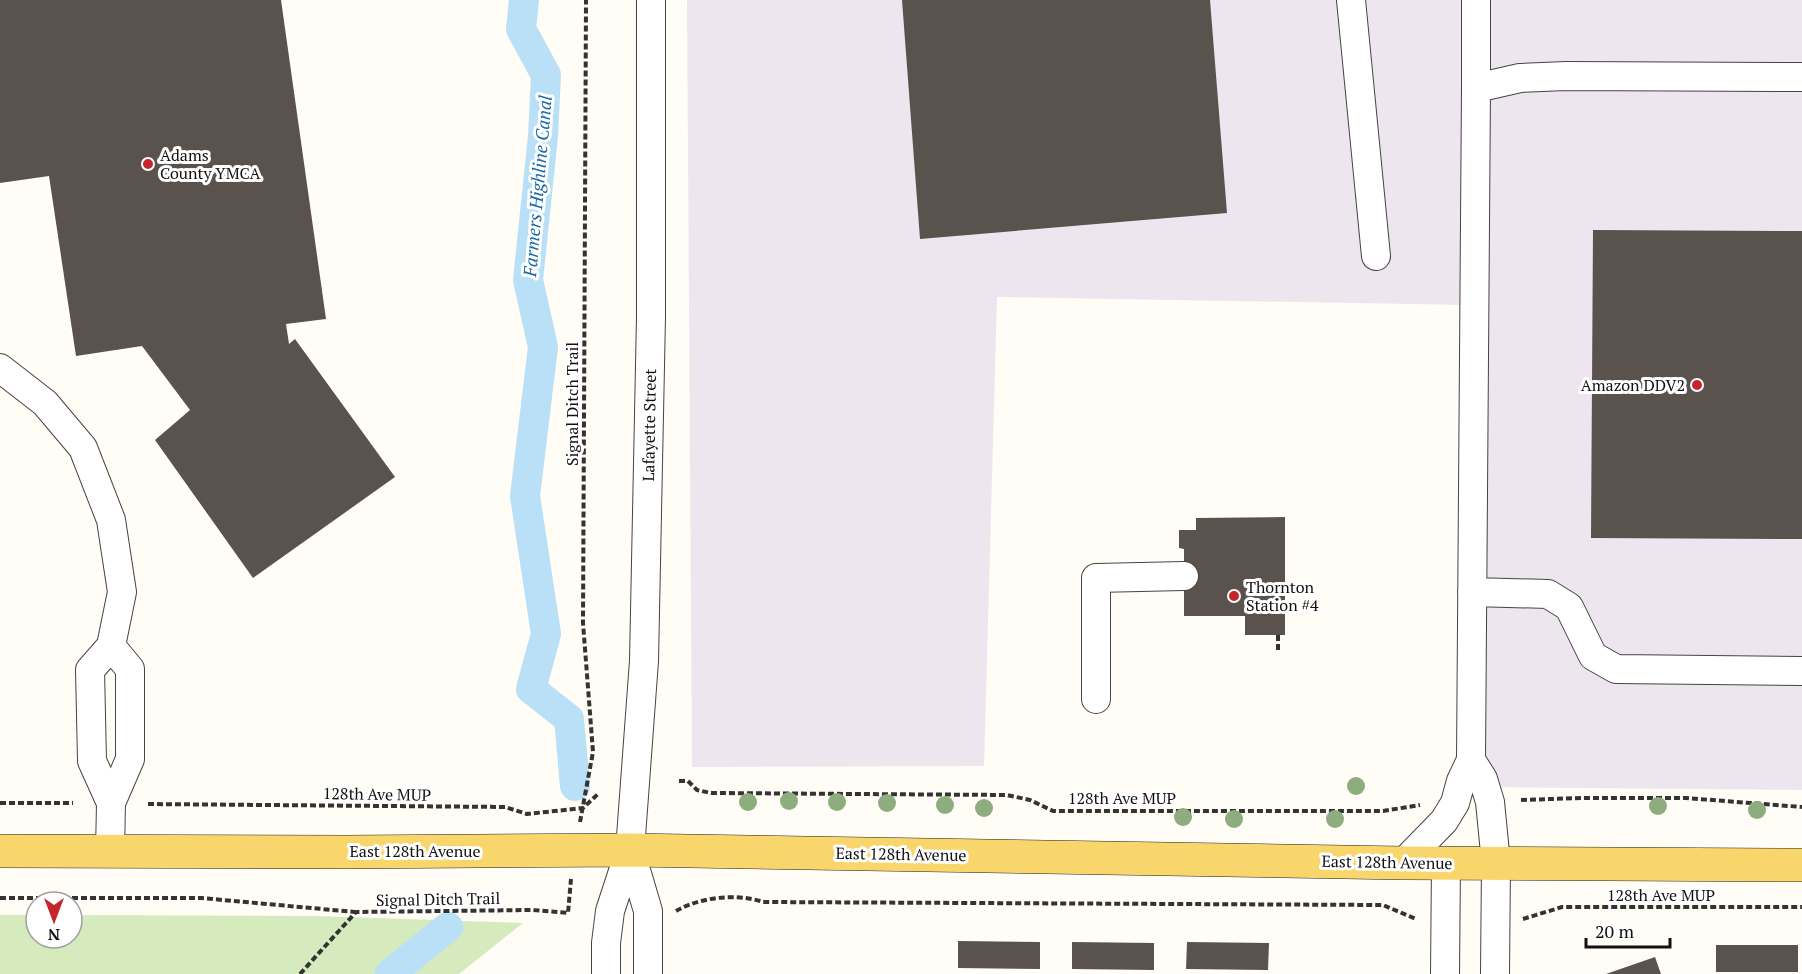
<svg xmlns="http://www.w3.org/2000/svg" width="1802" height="974" font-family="'PT Serif',serif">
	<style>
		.industrial { fill: #eee6ef }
		.green { fill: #d5ebbd }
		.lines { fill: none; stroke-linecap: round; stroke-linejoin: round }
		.canal { stroke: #b9e0f7; stroke-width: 30 }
		.building { fill: #5a524d }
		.minor-casing { stroke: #444; stroke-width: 30 }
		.major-casing { stroke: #222; stroke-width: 34 }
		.path { stroke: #333; stroke-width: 4; stroke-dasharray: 6 3; stroke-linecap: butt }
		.minor { stroke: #fff; stroke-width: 28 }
		.major { stroke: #f9d66b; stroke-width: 33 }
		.tree { fill: #8dad7f }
		.poi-dot { fill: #c4262e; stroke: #fff; stroke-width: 2 }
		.labels { text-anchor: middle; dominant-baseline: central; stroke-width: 6; stroke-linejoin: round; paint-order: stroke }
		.poi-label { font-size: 16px; fill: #111; stroke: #fff; text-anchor: start }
		.street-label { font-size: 16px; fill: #111; stroke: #fff }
		.water-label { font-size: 18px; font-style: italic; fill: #1768a6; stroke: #fff }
	</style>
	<rect width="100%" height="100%" fill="#fffdf5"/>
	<path class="industrial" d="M 687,0 L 1802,0 L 1802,790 L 1462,787 L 1468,305 L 1353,303 L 997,297 L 984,766 L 692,767 Z"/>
	<path class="green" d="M 0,915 L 36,915 L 36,938 L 72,938 L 72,915 L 316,916 L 523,923 L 459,974 L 0,974 Z"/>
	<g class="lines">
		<path class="canal" d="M 524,0 L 521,29 L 546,75 L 543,136 L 528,280 L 543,347 L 525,496 L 546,634 L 531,689 L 569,719 L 575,786
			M 390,974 L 448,927"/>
	</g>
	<path class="building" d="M 0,0 L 281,0 L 326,319 L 286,324 L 289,344 L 295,339 L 395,477 L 253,578 L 155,440 L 190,410 L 142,346 L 76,356 L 49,176 L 0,183 Z
		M 902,0 L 1210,0 L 1227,213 L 920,239 Z
		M 1593,230 L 1802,231 L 1802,539 L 1591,538 Z
		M 1285,517 L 1285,635 L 1245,635 L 1245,616 L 1184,616 L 1184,549 L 1179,548 L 1179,530 L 1196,530 L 1196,518 Z
		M 958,941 L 1040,942 L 1040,969 L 958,968 Z
		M 1072,942 L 1154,943 L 1154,970 L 1072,969 Z
		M 1187,942 L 1269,943 L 1268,970 L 1186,969 Z
		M 1716,945 L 1798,945 L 1798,972 L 1716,972 Z
		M 1655,957 L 1661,974 L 1606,974 Z"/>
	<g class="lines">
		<g class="minor-casing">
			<path id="minor" d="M 1351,0 L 1376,256
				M 1476,88 L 1476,0
				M 0,368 L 45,403 L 83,448 L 111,520 L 122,592 L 111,646 L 90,670 L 92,761 L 111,803
				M 1472,592 L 1548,594 L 1569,607 L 1593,656 L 1616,669 L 1802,671
				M 1096,699 L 1096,578 L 1184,576
				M 1471,760 L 1476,88 L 1520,78 L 1566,76 L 1802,77
				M 630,850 L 648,911 L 648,974
				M 110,852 L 111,803 L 130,759 L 130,669 L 111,646
				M 1403,863 L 1444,821 L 1455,803 L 1461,781 L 1471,760 L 1483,779 L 1490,802 L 1496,863 L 1495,974
				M 606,974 L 606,943 L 610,911 L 630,850 L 644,661 L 651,316 L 651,0
				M 1445,974 L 1446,863"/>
		</g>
		<g class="major-casing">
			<path id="major" d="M 0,851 L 347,852 L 630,850 L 1403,863 L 1802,865"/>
		</g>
		<path class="path" d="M 1278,635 L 1278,652
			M 679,781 L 688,781 L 697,790 L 711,793 L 1007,795 L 1030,800 L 1053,811 L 1383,811 L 1420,805
			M 1521,800 L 1581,798 L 1686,798 L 1802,807
			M 0,803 L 73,803
			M 148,804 L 505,807 L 527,814 L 583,808 L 599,793
			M 580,822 L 593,752 L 583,623 L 586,0
			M 0,898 L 201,898 L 355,912
			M 676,911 C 700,897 737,893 763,902 L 1383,905 L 1416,919
			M 1523,919 L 1562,907 L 1802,907
			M 300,974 L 356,912 L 532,910 L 568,913 L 571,879"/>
		<use href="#minor" class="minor"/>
		<use href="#major" class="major"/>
	</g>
	<g class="tree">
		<circle cx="1356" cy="786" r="9"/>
		<circle cx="789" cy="801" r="9"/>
		<circle cx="748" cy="802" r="9"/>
		<circle cx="837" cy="802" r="9"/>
		<circle cx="887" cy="803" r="9"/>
		<circle cx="945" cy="805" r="9"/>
		<circle cx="1658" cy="806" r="9"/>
		<circle cx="984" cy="808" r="9"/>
		<circle cx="1757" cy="810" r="9"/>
		<circle cx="1183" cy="817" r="9"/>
		<circle cx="1234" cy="819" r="9"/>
		<circle cx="1335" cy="819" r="9"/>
	</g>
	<g class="poi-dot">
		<circle cx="148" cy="164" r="6"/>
		<circle cx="1697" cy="385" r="6"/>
		<circle cx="1234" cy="596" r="6"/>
	</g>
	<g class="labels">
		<g class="poi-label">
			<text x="160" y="155">Adams<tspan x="160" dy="18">County YMCA</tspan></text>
			<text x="1685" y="385" text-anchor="end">Amazon DDV2</text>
			<text x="1246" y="587">Thornton<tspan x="1246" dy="18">Station #4</tspan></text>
		</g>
		<g class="street-label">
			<text transform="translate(572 404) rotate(-90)">Signal Ditch Trail</text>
			<text transform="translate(649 425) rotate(-89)">Lafayette Street</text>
			<text transform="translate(377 794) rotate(1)">128th Ave MUP</text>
			<text x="1122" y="798">128th Ave MUP</text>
			<text x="415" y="851">East 128th Avenue</text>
			<text transform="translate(901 854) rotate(1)">East 128th Avenue</text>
			<text transform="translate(1387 862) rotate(1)">East 128th Avenue</text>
			<text x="1661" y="895">128th Ave MUP</text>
			<text transform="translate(438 899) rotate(-1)">Signal Ditch Trail</text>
		</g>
		<g class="water-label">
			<text transform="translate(537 186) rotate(-85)">Farmers Highline Canal</text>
		</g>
	</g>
	<g transform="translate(54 920) rotate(180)"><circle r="28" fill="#ffffff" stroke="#a0a0a0" stroke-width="1.5"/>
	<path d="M0-4.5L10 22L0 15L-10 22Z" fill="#c4262e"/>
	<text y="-9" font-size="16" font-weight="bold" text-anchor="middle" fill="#111111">N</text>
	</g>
	<path d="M1586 938v9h84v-9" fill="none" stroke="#111111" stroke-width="3"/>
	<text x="1595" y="938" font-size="18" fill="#111111" stroke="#ffffff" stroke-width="4.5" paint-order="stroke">20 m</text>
</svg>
